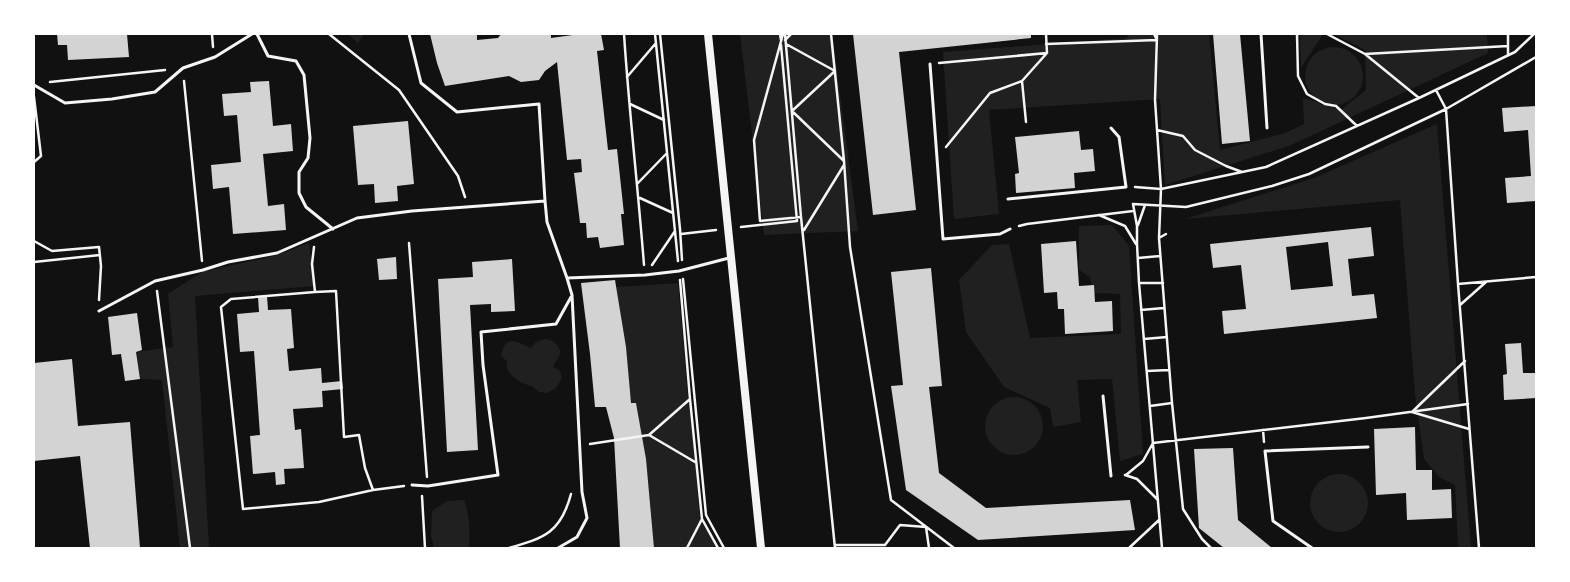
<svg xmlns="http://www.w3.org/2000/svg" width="1570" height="582" font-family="Roboto,sans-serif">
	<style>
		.green { fill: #202020 }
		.building { fill: #d3d3d3; fill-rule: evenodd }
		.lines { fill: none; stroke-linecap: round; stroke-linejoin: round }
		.path { stroke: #f5f5f5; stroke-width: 2.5 }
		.service { stroke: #f5f5f5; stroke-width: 3 }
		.secondary { stroke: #f5f5f5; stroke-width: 8 }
	</style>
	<rect width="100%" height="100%" fill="#111"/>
	<path class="green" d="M 348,34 L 364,34 L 358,43 Z
		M 740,34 L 832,34 L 858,231 L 764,235 Z
		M 1128,34 L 1209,34 L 1220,150 L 1285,133 L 1304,124 L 1303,98 L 1341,110 L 1366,90 L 1365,50 L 1334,34 L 1487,34 L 1488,53 L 1289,146 L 1165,185 L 1160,99 L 989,110 L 999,214 L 954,219 L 943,52 L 1127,38 Z
		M 1300,34 L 1323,34 L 1301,68 Z
		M1305 76a29 29 0 1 1 58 0a29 29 0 1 1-58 0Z
		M 1437,124 L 1471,548 L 1459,548 L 1458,545 L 1455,485 L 1439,477 L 1424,459 L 1415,394 L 1400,200 L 1185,219 L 1314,178 Z
		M 1112,225 L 1129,246 L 1143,454 L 1120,461 L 1112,379 L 1077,380 L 1081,422 L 1053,427 L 1050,408 L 1004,387 L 966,332 L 959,280 L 992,245 L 1009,244 L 1030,338 L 1121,334 L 1120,294 L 1093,293 L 1090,277 L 1079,270 L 1079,226 Z
		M 309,243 L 314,286 L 195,296 L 209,548 L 180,548 L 162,380 L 140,379 L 136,352 L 173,347 L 168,294 L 202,272 L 274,256 Z
		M 678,283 L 688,398 L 694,447 L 700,520 L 718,548 L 654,548 C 650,499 646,451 636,403 L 631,403 L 622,326 L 616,287 Z
		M 545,339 C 554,340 557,344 561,352 C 559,358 555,361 553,367 L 560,371 L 562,378 L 556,388 L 547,393 L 539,392 L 533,387 L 520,382 L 511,375 L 507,369 L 507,362 L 501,355 C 506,333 517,342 531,348 L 536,342 Z
		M985 426a29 29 0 1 1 58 0a29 29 0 1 1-58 0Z
		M1310 503a29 29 0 1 1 58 0a29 29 0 1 1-58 0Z
		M 464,500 C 470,516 470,531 469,548 L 434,548 L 431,535 L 432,511 L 447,501 Z"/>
	<path class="building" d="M 57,34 L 127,34 L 129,57 L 68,60 L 67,45 L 58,45 Z
		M 430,34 L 477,34 L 477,40 L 498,38 L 501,34 L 551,34 L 551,38 L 580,34 L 601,34 L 604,50 L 597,51 L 608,150 L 617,149 L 624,214 L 621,214 L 624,245 L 600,248 L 598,237 L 587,238 L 586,223 L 580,223 L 574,173 L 582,172 L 581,159 L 567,160 L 557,62 L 545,71 L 539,80 L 521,82 L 509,76 L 445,86 L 437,63 Z
		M 853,34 L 1031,34 L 1031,38 L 899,52 L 916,210 L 873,215 Z
		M 1213,34 L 1240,34 L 1250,141 L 1222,144 Z
		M 269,81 L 273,126 L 291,124 L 293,151 L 263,154 L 268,206 L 284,204 L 286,230 L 233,234 L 229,187 L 213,189 L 211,165 L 241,162 L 237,115 L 224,116 L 222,94 L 251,92 L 250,82 Z
		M 1536,106 L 1536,201 L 1507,203 L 1505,178 L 1531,176 L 1528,130 L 1504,132 L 1502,108 Z
		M 408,121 L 414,184 L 397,186 L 398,201 L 375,203 L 374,184 L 358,185 L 353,126 Z
		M 1079,131 L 1081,150 L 1093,149 L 1095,171 L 1074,173 L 1075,188 L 1016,193 L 1015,174 L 1019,173 L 1015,137 Z
		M 1371,227 L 1374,256 L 1348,259 L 1352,296 L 1374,294 L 1377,318 L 1224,334 L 1222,311 L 1246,309 L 1241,265 L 1213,268 L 1210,244 ZM 1328,242 L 1333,286 L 1291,290 L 1286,247 Z
		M 1076,241 L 1079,286 L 1094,285 L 1095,302 L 1112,301 L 1113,331 L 1065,334 L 1064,309 L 1058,309 L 1057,292 L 1044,293 L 1041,244 Z
		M 396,257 L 397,279 L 379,280 L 377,259 Z
		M 512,259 L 515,311 L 491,312 L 491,304 L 470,305 L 478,450 L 447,452 L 438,279 L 473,277 L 472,262 Z
		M 931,268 L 942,386 L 929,387 L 939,473 L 986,508 L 1130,500 L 1135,530 L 978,540 L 906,490 L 891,386 L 903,385 L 891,272 Z
		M 615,280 L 626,347 L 631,403 L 636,403 L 646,459 L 654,548 L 620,548 L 614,438 L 606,407 L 595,407 L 590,354 L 581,283 Z
		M 267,296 L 268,310 L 291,309 L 294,348 L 287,349 L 289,371 L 321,368 L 322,383 L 342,381 L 343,389 L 322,391 L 323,407 L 293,409 L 295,430 L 301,429 L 304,468 L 284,469 L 285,484 L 276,485 L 275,472 L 253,474 L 250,436 L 260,435 L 254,351 L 240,352 L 237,314 L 259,312 L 258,297 Z
		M 137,313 L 142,350 L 136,352 L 140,379 L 125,381 L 121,354 L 112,355 L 108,317 Z
		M 1521,343 L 1523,373 L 1535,373 L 1536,398 L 1504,400 L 1503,375 L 1507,374 L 1505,344 Z
		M 72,359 L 78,426 L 130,422 L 140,548 L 90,548 L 80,456 L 34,461 L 34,363 Z
		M 1415,427 L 1416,470 L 1432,470 L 1432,490 L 1451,489 L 1452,518 L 1407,520 L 1406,493 L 1376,495 L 1374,429 Z
		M 1233,448 L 1238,520 L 1272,548 L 1224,548 L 1199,528 L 1194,449 Z"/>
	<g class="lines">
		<path class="path" d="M 212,34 L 213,47
			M 329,34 L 399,90 L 458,176 L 465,197
			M 624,34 C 629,111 638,188 644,265
			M 655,34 L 678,261
			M 660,34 L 680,229 L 682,260
			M 780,34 L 781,40
			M 783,34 L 754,140 L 760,221 L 801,217 L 785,34
			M 831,34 L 844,161 L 850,247 L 891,500 L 954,548
			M 1297,34 L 1298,76 L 1307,94 L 1325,104 L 1336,106 L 1357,126
			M 1327,34 L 1365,54 L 1419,98
			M 785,40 L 791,34
			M 786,44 L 835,71 L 792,111 L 844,161
			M 1046,44 L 1157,40 L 1154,34
			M 1365,54 L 1508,46
			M 1508,55 L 1508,34
			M 939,63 L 1047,53 L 1046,34
			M 627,77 L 656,43
			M 184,81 L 202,261
			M 1022,81 L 1026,122
			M 50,82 L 165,70
			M 1436,90 L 1446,109 L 1458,284 L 1536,277
			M 34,97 L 41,156 L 34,162
			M 630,104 L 664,120
			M 1157,130 L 1183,136 L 1195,150 L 1226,166 L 1242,172
			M 946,147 L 990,93 L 1022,81 L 1047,53
			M 637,184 L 667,153
			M 1135,187 L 1161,189 L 1155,100 L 1157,34
			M 640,198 L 673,213
			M 1099,215 L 1125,226 L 1136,244
			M 801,217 L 835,548
			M 1138,225 L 1145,205
			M 1019,226 L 1027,224 L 1133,211
			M 741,227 L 797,221 L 781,45
			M 804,230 L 844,165
			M 681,234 L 716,230
			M 1159,238 L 1166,234
			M 34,241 L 52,251 L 99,247 L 101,266 L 99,300
			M 409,243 L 427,477
			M 314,247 L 312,264 L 315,292 L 336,291 L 344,437 L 359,435 L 365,468 L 373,490 L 404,486
			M 1138,258 L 1160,256
			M 34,262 L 100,255
			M 652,265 L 675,231
			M 683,279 L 706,515 L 724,548
			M 680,280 L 690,399 L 702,519 L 718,548
			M 1139,283 L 1163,283
			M 1458,284 L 1479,548
			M 157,291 L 190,548
			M 315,292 L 231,299 L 221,307 L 243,509 L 319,502 L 373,490
			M 1460,305 L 1486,282
			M 1141,310 L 1164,308
			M 1144,339 L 1167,337
			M 1465,361 L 1412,412 L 1469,429
			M 1147,371 L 1169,370
			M 1150,406 L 1172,403
			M 1263,430 L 1264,442
			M 649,435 L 695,462
			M 590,444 L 649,435 L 690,399
			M 1125,475 L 1137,479 L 1158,500
			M 1126,475 L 1143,461 L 1153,443 L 1366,418 L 1468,404
			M 422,496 L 425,548
			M 835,545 L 885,545 L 900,525 L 926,527 L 929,548
			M 509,548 C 545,538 561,532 571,494
			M 687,548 L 702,519
			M 1129,548 L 1159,520
			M 1162,548 L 1139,283 L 1137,244 L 1137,226 L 1133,204 L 1186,207 L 1272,186 L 1309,174 L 1446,109 L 1536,57
			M 1211,548 L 1202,539 L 1183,509 L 1172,403 L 1159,238 L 1161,189 L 1266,167 L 1419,98 L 1515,52 L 1534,34"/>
		<path class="service" d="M 257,34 L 268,56 L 296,61 L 304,75 L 310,138 L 308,158 L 299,172 L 299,193 L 306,207 L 333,229
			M 409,34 L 421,83 L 457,112 L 539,104 L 545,201
			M 1261,34 L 1267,128
			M 930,64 L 943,239 L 1000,234 L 1010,229
			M 34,85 L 65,103 L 112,99 L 155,92 L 183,68 L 215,57 L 252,34
			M 1008,199 L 1126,187 L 1119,137 L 1111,128
			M 567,278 L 645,275 L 679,271 L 729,258
			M 99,311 L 155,281 L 203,270 L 228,262 L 277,253 L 357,218 L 412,211 L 545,201 L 547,222 L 567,278 L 572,295 L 582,492 L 587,518 L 577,537 L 558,548
			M 1103,396 L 1111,476
			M 412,485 L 428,486 L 498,475 L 483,365 L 481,332 L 556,324 L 571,297
			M 1312,548 L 1273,521 L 1265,451 L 1368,447"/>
		<path class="secondary" d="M 708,34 L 761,548"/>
	</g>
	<rect width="1570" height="582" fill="none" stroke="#ffffff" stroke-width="70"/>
</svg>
